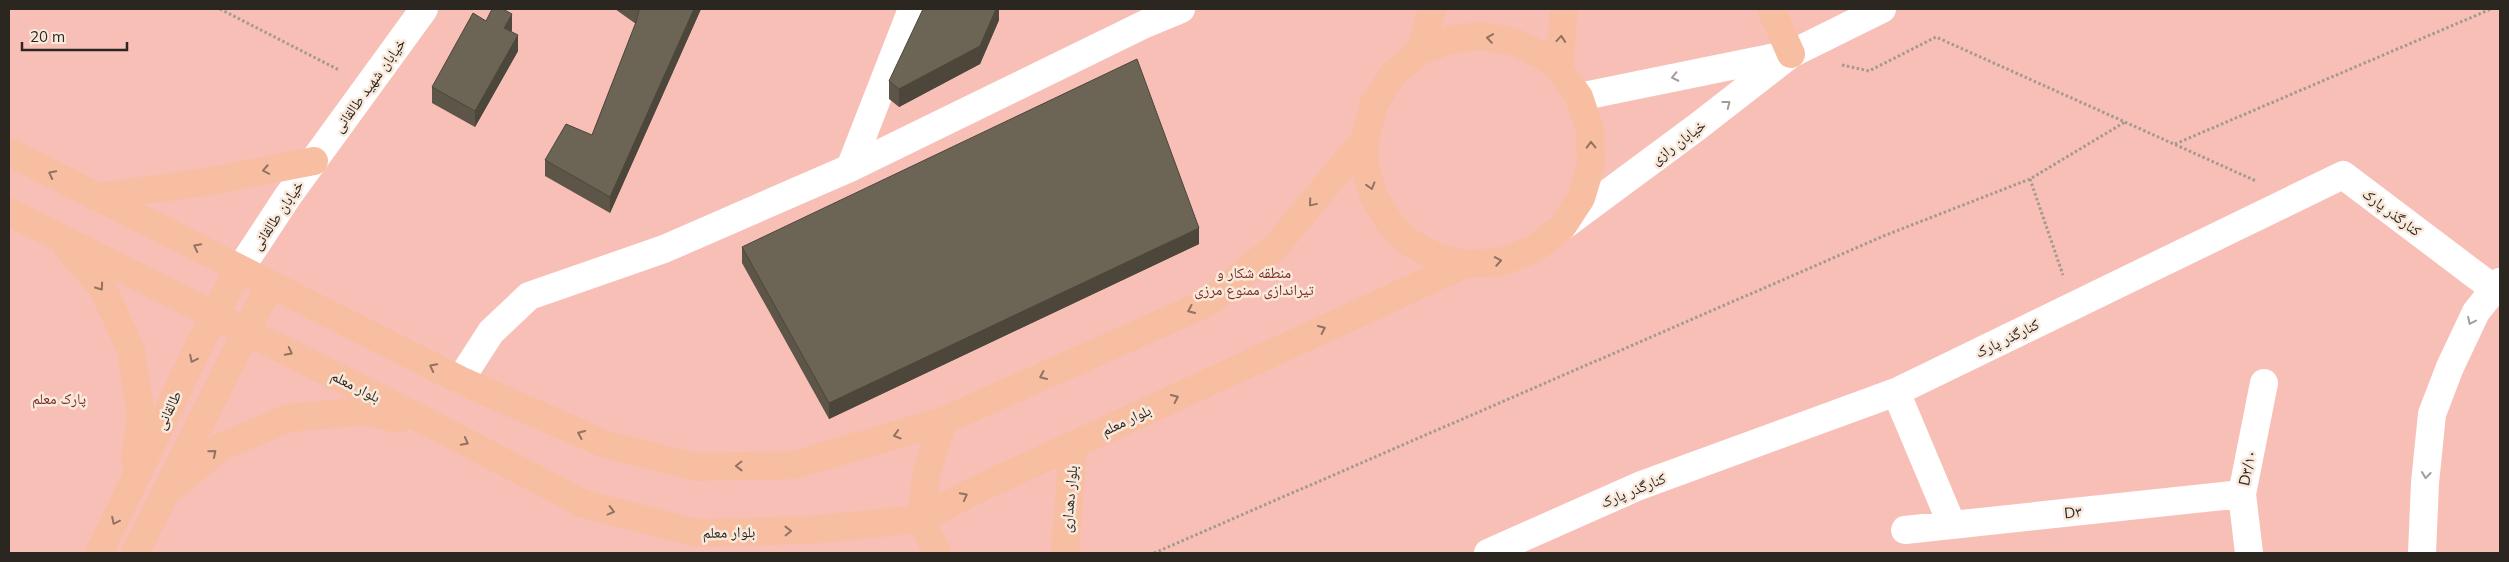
<svg xmlns="http://www.w3.org/2000/svg" width="2509" height="562" font-family="Mulish,'Noto Naskh Arabic',sans-serif">
	<style>
		.green { fill: #f8bfb7 }
		.lines { fill: none; stroke-linecap: round; stroke-linejoin: round }
		.path { stroke: #a5998f; stroke-width: 3; stroke-dasharray: 2.5 2.5; stroke-linecap: butt }
		.minor { stroke: #fff; stroke-width: 28 }
		.major { stroke: #f8bea1; stroke-width: 28 }
		.wall { fill: #5d5648 }
		.shaded-wall { fill: #4c463b }
		.building { fill: #6c6454; stroke: #4c463b }
		.oneway { stroke: #927261 }
		.oneway2 { stroke: #a09d9b }
		.labels { text-anchor: middle; dominant-baseline: central; stroke-width: 5; stroke-linejoin: round; paint-order: stroke }
		.street-label { font-size: 15px; fill: #2c2621; stroke: #f9e9db }
		.park-label { font-size: 15px; fill: #782d26; stroke: #f9e9db }
	</style>
	<rect width="100%" height="100%" fill="#f9e9db"/>
	<path class="green" d="M 9,9 L 2500,9 L 2500,553 L 9,553 Z"/>
	<g class="lines">
		<path class="path" d="M 220,9 L 339,70
			M 1842,65 L 1869,71 L 1936,37 L 2256,181
			M 2175,144 L 2491,9
			M 2030,179 L 2063,275
			M 1154,553 L 1886,235 L 2030,179 L 2125,122"/>
		<path class="minor" d="M 1579,97 L 1785,55
			M 850,168 L 912,9
			M 1562,227 L 1697,127 L 1791,54 L 1882,9
			M 240,269 L 288,196 L 424,9
			M 460,380 L 491,332 L 529,296 L 664,249 L 850,168 L 1145,24 L 1181,9
			M 1896,392 L 1952,525
			M 1905,530 L 2242,494
			M 1488,553 L 1639,486 L 1896,392 L 2343,175 L 2494,289
			M 2249,553 L 2242,494 L 2264,383
			M 2422,553 L 2425,483 L 2432,414 L 2450,367 L 2476,312 L 2500,282"/>
		<path class="major" d="M 1771,9 L 1791,54
			M 1421,51 L 1432,9
			M 1559,69 L 1564,9
			M 9,152 L 460,380 L 607,445 L 697,467 L 794,465 L 943,421 L 1209,302 L 1275,247 L 1365,139 L 1374,104 L 1393,74 L 1421,51 L 1451,39 L 1483,36 L 1514,42 L 1543,56 L 1559,69 L 1579,97 L 1590,130 L 1591,165 L 1581,198 L 1562,227 L 1534,249 L 1501,262 L 1465,264 L 1437,257 L 1410,243 L 1389,222 L 1374,197 L 1365,168 L 1365,139
			M 96,197 L 206,182 L 314,161
			M 9,212 L 437,427 L 584,504 L 697,533 L 810,530 L 921,519 L 978,489 L 1465,264
			M 67,247 L 102,287 L 131,350 L 141,417 L 135,460
			M 172,488 L 220,447 L 289,418 L 364,411 L 399,419
			M 921,519 L 927,471 L 943,421
			M 921,519 L 937,553
			M 99,553 L 214,315 L 240,269
			M 135,553 L 270,284
			M 1065,553 L 1073,445"/>
	</g>
	<path class="wall" d="M 615,9 L 701,9 L 610,213 L 545,176 L 545,160 L 592,135 L 636,24 Z
		M 999,9 L 999,20 L 980,64 L 899,107 L 889,99 L 889,81 Z
		M 486,21 L 512,30 L 511,32 L 518,51 L 475,127 L 432,103 L 432,87 Z
		M 1199,244 L 829,419 L 742,263 L 742,247 Z"/>
	<path class="shaded-wall" d="M 694,9 L 701,9 L 610,213 L 610,197 Z
		M 996,9 L 999,9 L 999,20 L 980,64 L 899,107 L 899,89 Z
		M 512,14 L 512,30 L 504,44 L 504,28 Z
		M 518,35 L 518,51 L 475,127 L 475,111 Z
		M 1199,228 L 1199,244 L 829,419 L 829,403 Z"/>
	<path class="building" d="M 492,9 L 503,9 L 512,14 L 504,28 L 518,35 L 475,111 L 432,87 L 473,13 L 486,21 Z
		M 637,9 L 694,9 L 610,197 L 545,160 L 566,124 L 592,135 L 636,22 L 639,10 Z
		M 923,9 L 996,9 L 980,46 L 899,89 L 889,81 Z
		M 1137,59 L 1199,228 L 829,403 L 742,247 Z"/>
	<defs><path id="oneway-chevron" d="M-2-3.5L2.5 0L-2 3.5" fill="none" stroke-width="1.6" stroke-linecap="round" stroke-linejoin="round" transform="scale(1.25)"/></defs>
	<g class="oneway">
		<use href="#oneway-chevron" transform="translate(1490 38) rotate(-171)"/>
		<use href="#oneway-chevron" transform="translate(1561 39) rotate(-85)"/>
		<use href="#oneway-chevron" transform="translate(1591 145) rotate(-91)"/>
		<use href="#oneway-chevron" transform="translate(266 170) rotate(169)"/>
		<use href="#oneway-chevron" transform="translate(52 174) rotate(-153)"/>
		<use href="#oneway-chevron" transform="translate(1371 186) rotate(73)"/>
		<use href="#oneway-chevron" transform="translate(1312 203) rotate(130)"/>
		<use href="#oneway-chevron" transform="translate(197 247) rotate(-153)"/>
		<use href="#oneway-chevron" transform="translate(1498 261) rotate(-10)"/>
		<use href="#oneway-chevron" transform="translate(100 287) rotate(55)"/>
		<use href="#oneway-chevron" transform="translate(1191 310) rotate(156)"/>
		<use href="#oneway-chevron" transform="translate(1322 329) rotate(-25)"/>
		<use href="#oneway-chevron" transform="translate(289 352) rotate(27)"/>
		<use href="#oneway-chevron" transform="translate(193 359) rotate(116)"/>
		<use href="#oneway-chevron" transform="translate(433 367) rotate(-153)"/>
		<use href="#oneway-chevron" transform="translate(1043 376) rotate(156)"/>
		<use href="#oneway-chevron" transform="translate(1175 398) rotate(-25)"/>
		<use href="#oneway-chevron" transform="translate(581 434) rotate(-156)"/>
		<use href="#oneway-chevron" transform="translate(897 435) rotate(163)"/>
		<use href="#oneway-chevron" transform="translate(465 442) rotate(28)"/>
		<use href="#oneway-chevron" transform="translate(213 453) rotate(-40)"/>
		<use href="#oneway-chevron" transform="translate(739 466) rotate(179)"/>
		<use href="#oneway-chevron" transform="translate(964 496) rotate(-28)"/>
		<use href="#oneway-chevron" transform="translate(611 511) rotate(14)"/>
		<use href="#oneway-chevron" transform="translate(115 521) rotate(116)"/>
		<use href="#oneway-chevron" transform="translate(788 531) rotate(-1)"/>
	</g>
	<g class="oneway2">
		<use href="#oneway-chevron" transform="translate(1675 77) rotate(168)"/>
		<use href="#oneway-chevron" transform="translate(1727 104) rotate(-38)"/>
		<use href="#oneway-chevron" transform="translate(2471 321) rotate(115)"/>
		<use href="#oneway-chevron" transform="translate(2426 475) rotate(96)"/>
	</g>
	<g class="labels">
		<g class="street-label">
			<text transform="translate(369 85) rotate(-54)">خیابان شهيد طالقانی</text>
			<text transform="translate(1678 142) rotate(-37)">خیابان رازی</text>
			<text transform="translate(2392 212) rotate(37)">کنارگذر پارک</text>
			<text transform="translate(277 215) rotate(-56)">خیابان طالقانی</text>
			<text transform="translate(2007 338) rotate(-26)">کنارگذر پارک</text>
			<text transform="translate(356 386) rotate(27)">بلوار معلم</text>
			<text transform="translate(168 410) rotate(-64)">طالقانی</text>
			<text transform="translate(1126 420) rotate(-25)">بلوار معلم</text>
			<text transform="translate(2247 468) rotate(-78)">D۳/۱۰</text>
			<text transform="translate(1633 490) rotate(-22)">کنارگذر پارک</text>
			<text transform="translate(1069 499) rotate(-85)">بلوار دهداری</text>
			<text transform="translate(2073 512) rotate(-6)">D۳</text>
			<text transform="translate(729 532) rotate(-1)">بلوار معلم</text>
		</g>
		<g class="park-label">
			<text x="1254" y="272">منطقه شکار و<tspan x="1254" dy="17">تیراندازی ممنوع مرزی</tspan></text>
			<text x="59" y="398">پارک معلم</text>
		</g>
	</g>
	<rect width="2509" height="562" fill="none" stroke="#2c2621" stroke-width="20"/>
	<path d="M22 42v8h105v-8" fill="none" stroke="#2c2621" stroke-width="2.5"/>
	<text x="30" y="42" font-size="15" fill="#2c2621" stroke="#f9e9db" stroke-width="4" paint-order="stroke">20 m</text>
</svg>
